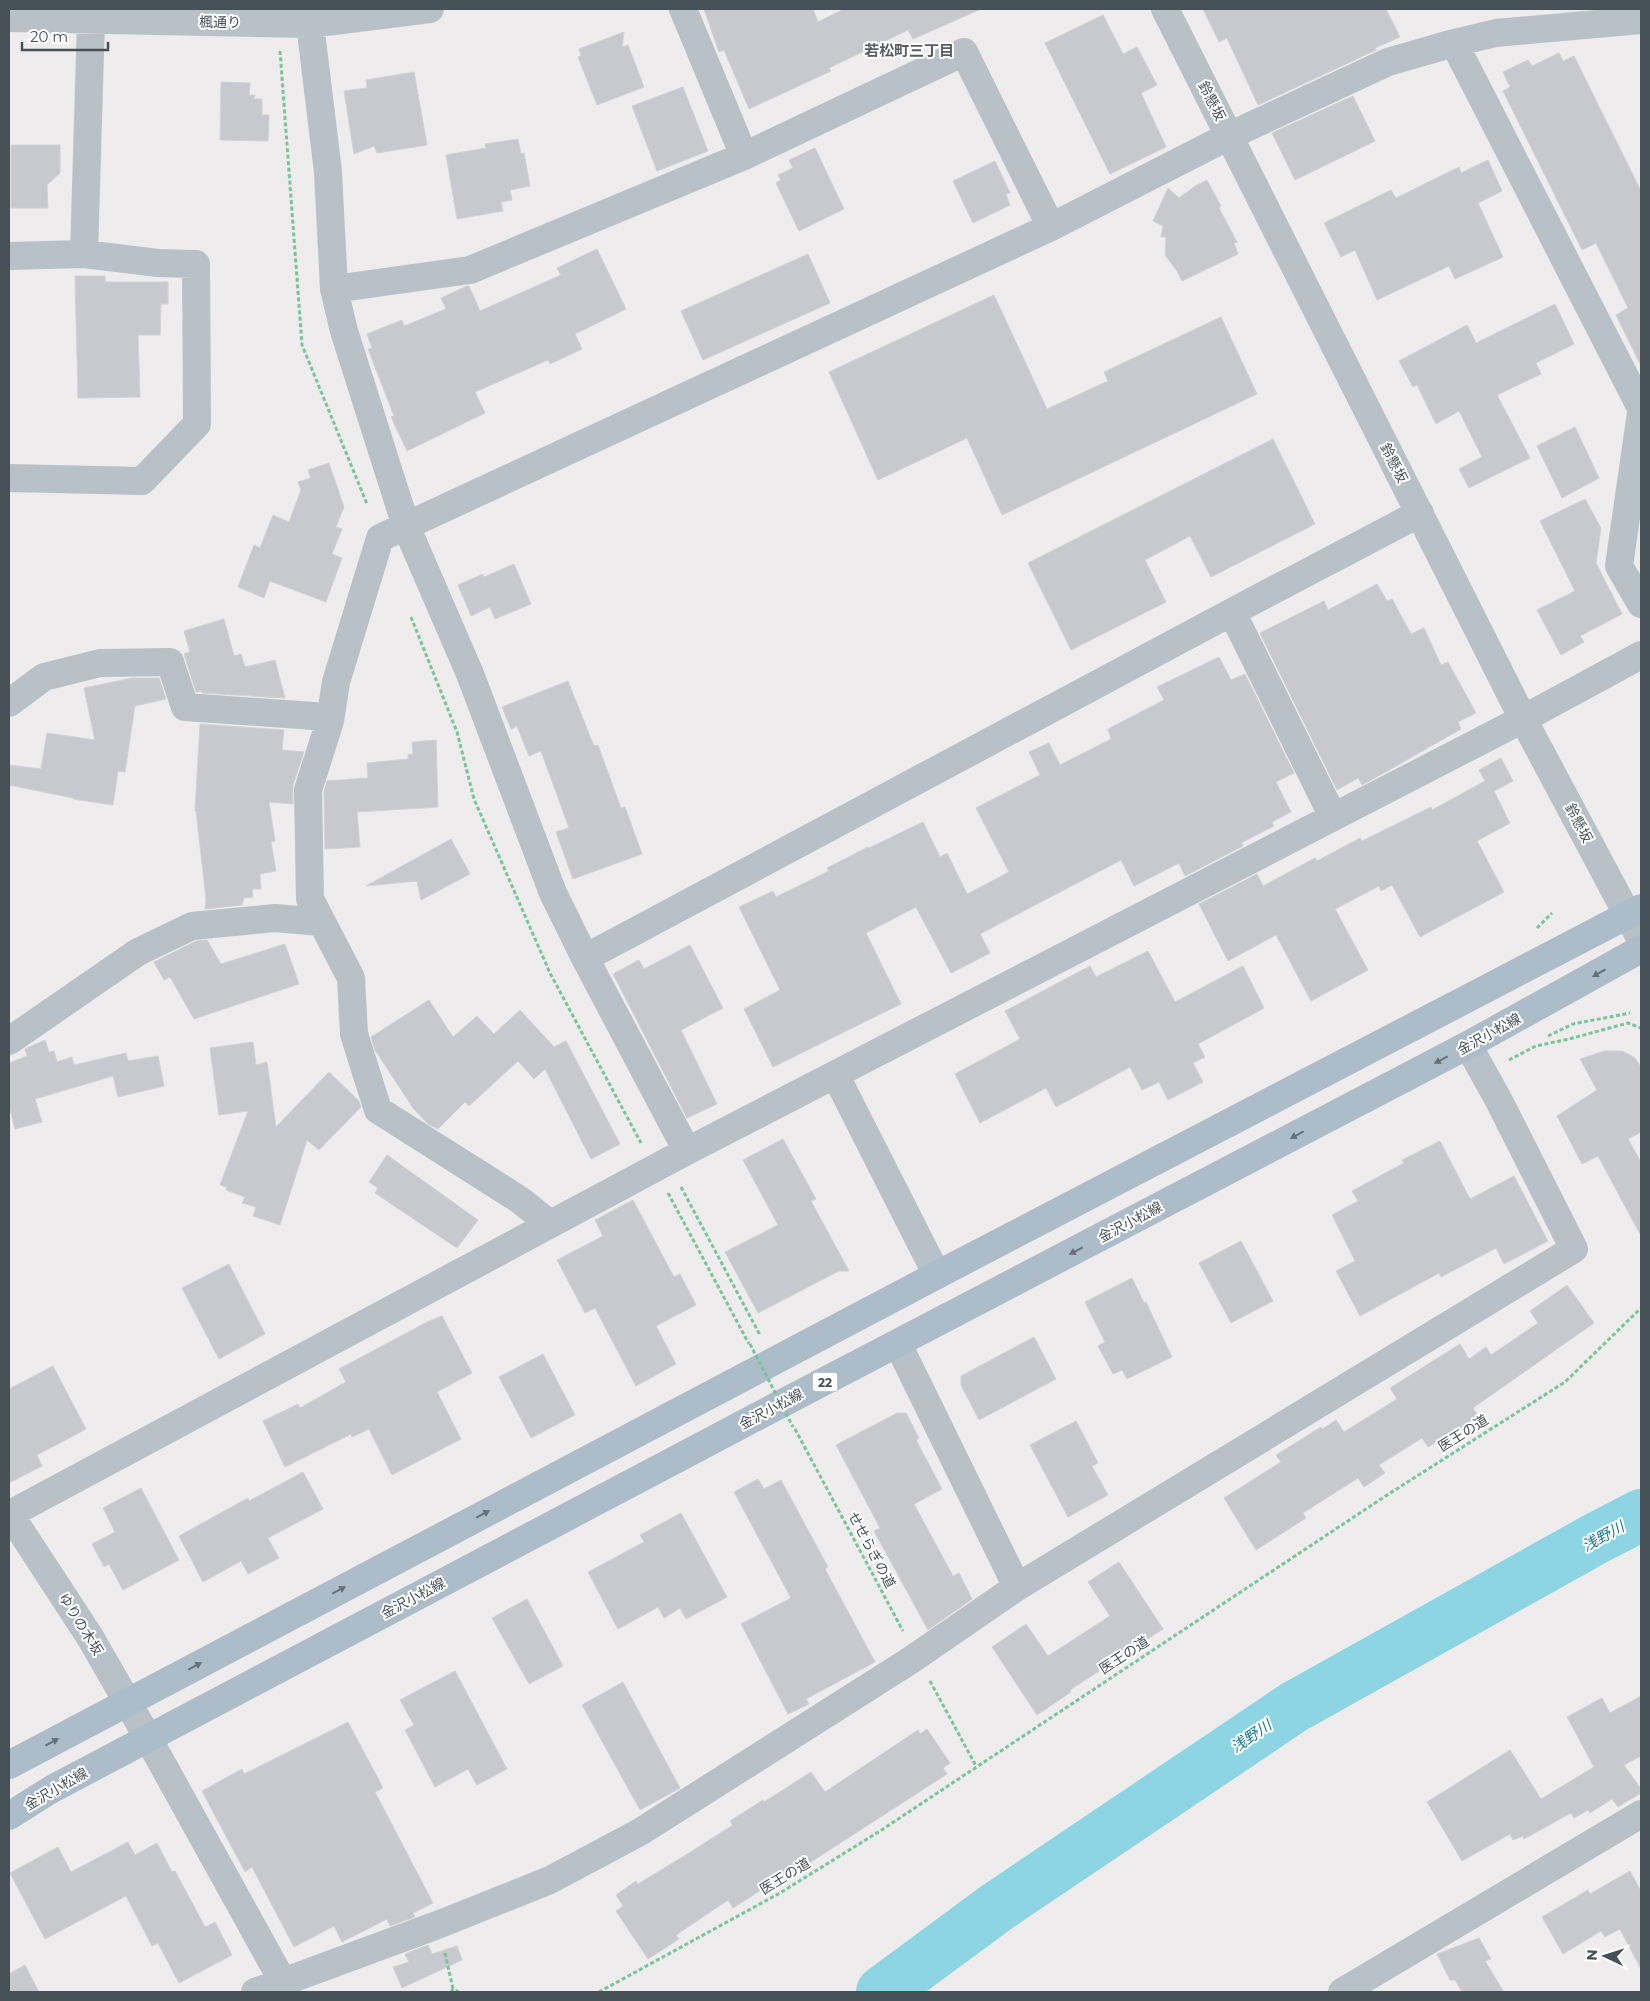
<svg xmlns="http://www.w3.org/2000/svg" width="1650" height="2001" font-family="Montserrat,'Noto Sans JP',sans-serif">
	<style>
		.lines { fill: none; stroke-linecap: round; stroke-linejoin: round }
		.river { stroke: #8dd5e3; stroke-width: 52 }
		.building { fill: #c7c9ce; stroke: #d0d2d7 }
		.path { stroke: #78c49b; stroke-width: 3; stroke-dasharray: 4 2.5; stroke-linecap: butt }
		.minor { stroke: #b8c1c7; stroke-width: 28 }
		.major { stroke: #adbcc9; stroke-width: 28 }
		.path-bridge { stroke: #78c49b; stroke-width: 3; stroke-dasharray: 4 2.5; stroke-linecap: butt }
		.oneway { fill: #657079 }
		.labels { text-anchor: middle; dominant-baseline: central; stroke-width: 4; stroke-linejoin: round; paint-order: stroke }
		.shield { fill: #fff; stroke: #7e8489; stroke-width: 1 }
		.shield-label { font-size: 12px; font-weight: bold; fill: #465057 }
		.street-label { font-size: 14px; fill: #465057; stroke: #fff }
		.neighbourhood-label { font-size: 15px; font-weight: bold; fill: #595c60; stroke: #fff }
		.water-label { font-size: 15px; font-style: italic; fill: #187c90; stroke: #fff }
	</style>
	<rect width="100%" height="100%" fill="#eeecec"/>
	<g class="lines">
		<path class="river" d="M 882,1992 L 997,1907 L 1294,1707 L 1595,1539 L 1641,1515"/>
	</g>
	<path class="building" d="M 704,9 L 813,9 L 818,22 L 844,9 L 981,9 L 913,39 L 908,30 L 829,68 L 831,71 L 749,109 L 724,50 L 719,52 Z
		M 1203,9 L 1386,9 L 1400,37 L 1375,48 L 1376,50 L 1258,105 L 1227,38 L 1219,42 Z
		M 1103,15 L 1123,54 L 1137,47 L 1157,85 L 1141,93 L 1166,147 L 1110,174 L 1045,43 Z
		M 624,32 L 622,47 L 628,45 L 644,87 L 597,105 L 578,57 L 581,56 L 579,49 Z
		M 1559,53 L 1563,61 L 1574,56 L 1641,191 L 1641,366 L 1616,315 L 1628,308 L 1596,243 L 1582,250 L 1503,91 L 1510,87 L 1503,72 L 1528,60 L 1532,66 Z
		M 414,72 L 427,145 L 377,153 L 374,146 L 354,154 L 344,91 L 367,88 L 366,80 Z
		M 221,82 L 250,83 L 249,95 L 255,95 L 254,99 L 262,99 L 262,115 L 269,115 L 268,141 L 220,140 Z
		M 683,87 L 708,151 L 657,171 L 632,106 Z
		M 1353,96 L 1375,141 L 1295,180 L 1272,133 Z
		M 518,139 L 521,154 L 524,153 L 530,186 L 510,190 L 512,200 L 501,202 L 503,211 L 457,219 L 446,155 L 486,148 L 485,144 Z
		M 11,145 L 60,145 L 60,173 L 47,185 L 48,208 L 11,208 Z
		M 815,148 L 844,209 L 799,231 L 776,183 L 781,180 L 778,175 L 793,168 L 789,160 Z
		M 1488,160 L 1502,191 L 1478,203 L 1503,257 L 1455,279 L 1449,266 L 1377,300 L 1355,250 L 1341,257 L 1324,223 L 1391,190 L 1396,198 L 1459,167 L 1461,173 Z
		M 995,161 L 1010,193 L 1006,194 L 1010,205 L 973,223 L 953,181 Z
		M 1207,180 L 1221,206 L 1219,208 L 1237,242 L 1234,243 L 1238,254 L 1182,281 L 1177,271 L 1165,255 L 1166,237 L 1161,237 L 1163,226 L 1153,221 L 1168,188 L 1179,198 L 1195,186 Z
		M 597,249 L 626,309 L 575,334 L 582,349 L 550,364 L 548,360 L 475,392 L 485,413 L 407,451 L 391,417 L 394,416 L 368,349 L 372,348 L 367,334 L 402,320 L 404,326 L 446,309 L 441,298 L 467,286 L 469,286 L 480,311 L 561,275 L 557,268 Z
		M 808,254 L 830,303 L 703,360 L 681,311 Z
		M 75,276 L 105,276 L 105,282 L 168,282 L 168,304 L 161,304 L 160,335 L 138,335 L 140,397 L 78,398 Z
		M 994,295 L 1047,409 L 1108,381 L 1104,372 L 1221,317 L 1257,394 L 1002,515 L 967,438 L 878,480 L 829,372 Z
		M 1555,304 L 1574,344 L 1536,363 L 1541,374 L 1497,395 L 1530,458 L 1469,488 L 1459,469 L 1482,457 L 1459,411 L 1436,424 L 1417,385 L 1413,387 L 1399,361 L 1467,325 L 1476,343 Z
		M 1575,427 L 1599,478 L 1562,498 L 1537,446 Z
		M 1273,439 L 1315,524 L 1211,577 L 1190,536 L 1145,560 L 1166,602 L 1071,650 L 1028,563 Z
		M 329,463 L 344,507 L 336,527 L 342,529 L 332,554 L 342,558 L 326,602 L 270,581 L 264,598 L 238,587 L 254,545 L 260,548 L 273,515 L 289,522 L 301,490 L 298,482 L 311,478 L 308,470 Z
		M 1585,499 L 1601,528 L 1596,563 L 1622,614 L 1580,636 L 1584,642 L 1561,655 L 1537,610 L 1575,591 L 1540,521 Z
		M 514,564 L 531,604 L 495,619 L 490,607 L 471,616 L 458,585 L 483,574 L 484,577 Z
		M 1377,584 L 1387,601 L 1392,599 L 1411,634 L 1424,628 L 1441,665 L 1448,662 L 1476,713 L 1458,722 L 1461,729 L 1391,769 L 1362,785 L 1358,778 L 1337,790 L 1260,633 L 1324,601 L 1328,610 Z
		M 224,619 L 234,656 L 241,654 L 245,667 L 275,660 L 285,698 L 202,693 L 202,691 L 196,692 L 184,654 L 190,652 L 184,631 Z
		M 1219,657 L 1231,680 L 1245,674 L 1294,773 L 1276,782 L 1291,812 L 1272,822 L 1274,826 L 1241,843 L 1243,846 L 1185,876 L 1179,863 L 1134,886 L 1121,860 L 980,934 L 990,953 L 951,973 L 916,907 L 866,933 L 901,1004 L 773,1067 L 744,1009 L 780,990 L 739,907 L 773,891 L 776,897 L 829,871 L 827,868 L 868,847 L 869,848 L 923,822 L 940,857 L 947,853 L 967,894 L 1009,872 L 976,808 L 1040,775 L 1029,752 L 1049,743 L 1060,765 L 1111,739 L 1108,729 L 1164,700 L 1157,687 Z
		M 132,678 L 159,678 L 166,699 L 135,706 L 125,772 L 118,771 L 113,805 L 73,799 L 73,798 L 9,785 L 9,765 L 41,769 L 47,733 L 95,740 L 84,688 Z
		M 568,681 L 594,746 L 598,745 L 621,808 L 625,807 L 642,854 L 573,879 L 556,832 L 569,828 L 541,751 L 529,756 L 517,726 L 511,729 L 502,707 Z
		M 200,724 L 284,730 L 282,750 L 304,752 L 293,785 L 293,804 L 269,802 L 275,841 L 271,842 L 276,871 L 260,874 L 261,889 L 252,889 L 253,897 L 244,898 L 242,905 L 205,909 L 206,899 L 196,811 L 195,811 Z
		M 436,740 L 438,807 L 357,812 L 360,847 L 325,849 L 324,792 L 327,781 L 368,778 L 367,763 L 408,759 L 408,755 L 413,754 L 412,742 Z
		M 1501,758 L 1513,781 L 1494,791 L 1510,823 L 1477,841 L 1504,892 L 1420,937 L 1392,885 L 1381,891 L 1379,886 L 1335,909 L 1368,970 L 1311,1001 L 1276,935 L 1228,961 L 1199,904 L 1257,874 L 1263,886 L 1315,858 L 1317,861 L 1360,838 L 1362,841 L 1431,807 L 1432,810 L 1485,781 L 1479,770 Z
		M 451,839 L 470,874 L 421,900 L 417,881 L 366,886 Z
		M 207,940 L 221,964 L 285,944 L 299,984 L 194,1019 L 170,977 L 164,980 L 154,962 L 196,941 Z
		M 690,945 L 723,1008 L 681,1030 L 717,1104 L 687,1118 L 613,974 L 639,960 L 644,969 Z
		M 1148,951 L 1175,1002 L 1243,966 L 1264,1008 L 1198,1044 L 1205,1057 L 1193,1063 L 1203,1082 L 1168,1100 L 1159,1082 L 1142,1090 L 1130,1067 L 1056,1107 L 1046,1088 L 980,1123 L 955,1074 L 1020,1039 L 1005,1011 L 1090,966 L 1096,977 Z
		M 429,1000 L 453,1037 L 477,1016 L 494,1034 L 520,1010 L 554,1047 L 566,1041 L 620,1144 L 591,1159 L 545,1069 L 534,1079 L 518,1061 L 469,1106 L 465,1102 L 438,1129 L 428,1124 L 413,1108 L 375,1050 L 371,1037 Z
		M 45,1040 L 49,1052 L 54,1051 L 57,1062 L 72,1057 L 74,1065 L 126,1053 L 128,1061 L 158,1056 L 164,1086 L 118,1097 L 113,1076 L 35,1099 L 42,1122 L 15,1129 L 9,1106 L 9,1063 L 27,1056 L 25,1049 Z
		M 253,1042 L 256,1065 L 267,1062 L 276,1127 L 329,1072 L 359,1101 L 361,1107 L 319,1150 L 307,1140 L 280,1225 L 253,1216 L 256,1207 L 242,1203 L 245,1197 L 226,1190 L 227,1187 L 220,1185 L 248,1111 L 219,1115 L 210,1048 Z
		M 1604,1051 L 1622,1051 L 1634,1057 L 1641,1067 L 1641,1132 L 1628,1139 L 1641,1162 L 1641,1236 L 1598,1156 L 1582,1164 L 1557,1116 L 1597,1090 L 1580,1059 Z
		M 783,1139 L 816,1199 L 811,1201 L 849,1271 L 839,1271 L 758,1313 L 725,1252 L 778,1225 L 743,1160 Z
		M 1440,1141 L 1470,1199 L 1514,1176 L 1548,1241 L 1504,1264 L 1496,1248 L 1441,1277 L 1439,1273 L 1360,1316 L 1336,1271 L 1355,1261 L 1332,1215 L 1358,1201 L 1352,1191 L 1404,1163 L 1402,1160 Z
		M 387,1155 L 478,1220 L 457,1248 L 375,1193 L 378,1188 L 369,1182 Z
		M 633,1200 L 674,1277 L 680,1274 L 696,1305 L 656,1326 L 676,1364 L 636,1386 L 595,1308 L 585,1313 L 557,1260 L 603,1236 L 595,1220 Z
		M 1241,1241 L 1273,1301 L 1231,1323 L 1199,1263 Z
		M 229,1264 L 265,1334 L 219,1359 L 182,1288 Z
		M 1132,1278 L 1144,1303 L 1146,1302 L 1172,1357 L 1127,1379 L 1122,1370 L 1113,1374 L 1098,1346 L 1105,1342 L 1085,1302 Z
		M 1567,1285 L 1594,1323 L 1473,1408 L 1479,1417 L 1428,1447 L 1422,1438 L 1379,1465 L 1385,1473 L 1364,1487 L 1358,1478 L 1303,1513 L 1306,1518 L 1256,1550 L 1224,1498 L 1281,1462 L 1276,1455 L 1321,1427 L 1323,1429 L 1336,1420 L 1344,1432 L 1397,1399 L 1390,1388 L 1460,1344 L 1469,1359 L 1486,1347 L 1491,1355 L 1538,1323 L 1530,1311 Z
		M 442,1316 L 472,1373 L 437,1392 L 461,1439 L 392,1475 L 369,1429 L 352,1437 L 351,1434 L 285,1467 L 263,1421 L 298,1404 L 300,1408 L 346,1382 L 339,1369 L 429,1321 Z
		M 1034,1337 L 1056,1379 L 979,1420 L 961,1385 L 961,1376 Z
		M 543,1354 L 575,1415 L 531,1438 L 499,1377 Z
		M 53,1366 L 86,1429 L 37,1455 L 42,1466 L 9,1483 L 9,1389 Z
		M 897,1413 L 906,1413 L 919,1438 L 916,1440 L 942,1489 L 914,1504 L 953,1576 L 959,1573 L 972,1599 L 928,1630 L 874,1531 L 880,1528 L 836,1445 Z
		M 1076,1421 L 1098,1463 L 1092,1466 L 1108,1495 L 1068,1517 L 1030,1445 Z
		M 303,1472 L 323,1509 L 268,1538 L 279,1558 L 248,1574 L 241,1561 L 203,1582 L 179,1536 L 248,1498 L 249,1501 Z
		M 758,1479 L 764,1489 L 781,1480 L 828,1567 L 825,1569 L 875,1662 L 806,1699 L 809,1704 L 788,1714 L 741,1624 L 791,1598 L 734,1492 Z
		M 141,1488 L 179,1560 L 123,1590 L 109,1564 L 104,1567 L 92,1544 L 115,1532 L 103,1508 Z
		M 681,1513 L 727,1597 L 686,1619 L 680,1608 L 664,1618 L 658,1607 L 618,1629 L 588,1572 L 644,1542 L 640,1535 Z
		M 1119,1562 L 1163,1629 L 1070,1690 L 1071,1692 L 1037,1715 L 992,1647 L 1026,1624 L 1048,1656 L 1110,1616 L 1088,1582 Z
		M 527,1599 L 563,1666 L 529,1684 L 492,1618 Z
		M 455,1671 L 507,1769 L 477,1785 L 468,1769 L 435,1787 L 405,1730 L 414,1725 L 400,1700 Z
		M 623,1682 L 680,1788 L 640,1810 L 582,1705 Z
		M 1641,1696 L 1641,1756 L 1624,1765 L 1641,1789 L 1641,1793 L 1618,1807 L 1612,1799 L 1590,1813 L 1588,1810 L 1574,1818 L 1571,1813 L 1524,1839 L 1523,1836 L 1513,1840 L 1510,1834 L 1462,1861 L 1427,1802 L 1510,1750 L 1541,1799 L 1594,1767 L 1567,1717 L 1602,1698 L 1610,1713 Z
		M 348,1722 L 383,1788 L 375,1792 L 433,1903 L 413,1913 L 415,1917 L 390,1926 L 387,1919 L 342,1942 L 334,1926 L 294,1947 L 252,1867 L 245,1872 L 202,1791 L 242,1769 L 244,1774 Z
		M 927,1729 L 950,1763 L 943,1768 L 947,1774 L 774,1886 L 772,1883 L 733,1908 L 728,1900 L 676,1935 L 679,1939 L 648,1959 L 616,1911 L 623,1906 L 616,1895 L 636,1881 L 638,1884 L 689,1853 L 733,1825 L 730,1821 L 763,1800 L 764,1802 L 811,1772 L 825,1792 L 918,1730 L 920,1734 Z
		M 128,1842 L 135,1855 L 157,1843 L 172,1872 L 175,1871 L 205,1927 L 215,1922 L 232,1955 L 179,1983 L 158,1943 L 152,1946 L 126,1896 L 45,1939 L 10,1873 L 58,1847 L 71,1872 Z
		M 1630,1871 L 1641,1891 L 1641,1969 L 1620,1929 L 1605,1937 L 1601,1931 L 1563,1954 L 1542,1917 L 1588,1890 L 1590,1894 Z
		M 1479,1938 L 1491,1959 L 1485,1961 L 1504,1992 L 1462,1992 L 1455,1980 L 1450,1980 L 1437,1954 Z
		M 428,1945 L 432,1954 L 457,1946 L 462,1960 L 402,1988 L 393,1967 L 409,1962 L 405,1954 Z
		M 25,1965 L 39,1992 L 9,1992 L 9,1974 Z"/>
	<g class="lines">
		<path class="path" d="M 280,51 L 302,345 L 367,504
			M 411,617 L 457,732 L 474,799 L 550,973 L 641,1143
			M 1537,928 L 1552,913
			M 1548,1036 L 1573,1024 L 1630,1013
			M 1509,1060 L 1536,1046 L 1569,1039 L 1628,1023 L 1641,1028
			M 681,1187 L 760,1335
			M 668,1193 L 749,1344
			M 795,1429 L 903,1631
			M 930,1681 L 976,1766
			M 445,1953 L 453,1989
			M 451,1992 L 453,1989 L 459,1992
			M 599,1992 L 780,1893 L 880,1831 L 1384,1497 L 1565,1382 L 1641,1308"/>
		<path class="minor" d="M 683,9 L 744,156
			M 1165,9 L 1523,719 L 1641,940
			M 9,18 L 310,24 L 430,9
			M 310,24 L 328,172 L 334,289 L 344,331 L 406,526 L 470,674 L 553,893 L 585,958 L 687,1151
			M 1454,43 L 1641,408
			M 84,254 L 91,20
			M 9,256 L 84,254 L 158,263 L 196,264 L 197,424 L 142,481 L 9,478
			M 334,289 L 470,270 L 744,156 L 964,52 L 1051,227
			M 1641,413 L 1619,566 L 1641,604
			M 1232,612 L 1333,817
			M 9,703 L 44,677 L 100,663 L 170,662 L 185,707 L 314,716 L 330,721
			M 585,958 L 1232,612 L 1420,513
			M 9,1041 L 138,952 L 192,926 L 275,918 L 321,922
			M 836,1076 L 937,1275
			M 550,1224 L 520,1200 L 378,1110 L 354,1034 L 351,978 L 310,899 L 308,790 L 330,721 L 336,682 L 380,538 L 1051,227 L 1229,136 L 1388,62 L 1454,43 L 1496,33 L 1641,20
			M 898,1344 L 1017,1587
			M 9,1513 L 90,1637 L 148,1738 L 283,1982 L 255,1992
			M 10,1514 L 687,1151 L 1523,719 L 1641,655
			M 283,1982 L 440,1924 L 550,1880 L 640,1832 L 911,1660 L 1017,1587 L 1574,1249 L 1498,1099 L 1468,1045
			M 1342,1992 L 1641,1814"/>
		<path class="major" d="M 9,1765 L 937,1275 L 1641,908
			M 9,1816 L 52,1789 L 777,1406 L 1468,1045 L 1641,949"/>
		<path class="path-bridge" d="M 750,1344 L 793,1427"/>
	</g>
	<defs><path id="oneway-solid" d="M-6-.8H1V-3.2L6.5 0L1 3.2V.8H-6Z" transform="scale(1.25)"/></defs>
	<g class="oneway">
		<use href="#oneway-solid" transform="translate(1599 973) rotate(151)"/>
		<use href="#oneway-solid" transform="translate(1441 1060) rotate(152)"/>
		<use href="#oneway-solid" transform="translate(1297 1135) rotate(152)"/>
		<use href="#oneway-solid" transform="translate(1076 1251) rotate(152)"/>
		<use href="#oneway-solid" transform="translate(483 1514) rotate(-28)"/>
		<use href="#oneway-solid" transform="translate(339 1590) rotate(-28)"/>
		<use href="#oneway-solid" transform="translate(195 1666) rotate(-28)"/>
		<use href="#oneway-solid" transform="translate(52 1742) rotate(-28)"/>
	</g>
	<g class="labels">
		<rect class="shield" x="812.5" y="1372.5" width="25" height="19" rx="4"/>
		<g class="shield-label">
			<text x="825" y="1382">22</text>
		</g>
		<g class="street-label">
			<text transform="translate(220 22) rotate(1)">楓通り</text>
			<text transform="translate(1212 101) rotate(63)">鈴懸坂</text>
			<text transform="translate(1394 463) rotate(63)">鈴懸坂</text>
			<text transform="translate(1579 823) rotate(62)">鈴懸坂</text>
			<text transform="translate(1489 1034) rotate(-29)">金沢小松線</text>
			<text transform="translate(1130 1222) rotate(-28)">金沢小松線</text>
			<text transform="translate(771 1409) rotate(-28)">金沢小松線</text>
			<text transform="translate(1463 1433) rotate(-32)">医王の道</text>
			<text transform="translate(872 1550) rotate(62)">せせらぎの道</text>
			<text transform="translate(413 1598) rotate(-28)">金沢小松線</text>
			<text transform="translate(81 1624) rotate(58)">ゆりの木坂</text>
			<text transform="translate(1124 1655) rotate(-33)">医王の道</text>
			<text transform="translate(56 1789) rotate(-30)">金沢小松線</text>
			<text transform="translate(785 1876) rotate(-31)">医王の道</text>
		</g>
		<g class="neighbourhood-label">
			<text x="909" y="50">若松町三丁目</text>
		</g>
		<g class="water-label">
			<text transform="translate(1603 1536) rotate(-29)">浅野川</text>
			<text transform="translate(1251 1736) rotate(-34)">浅野川</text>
		</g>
	</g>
	<rect width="1650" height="2001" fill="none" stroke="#465057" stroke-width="20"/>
	<g transform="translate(1605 1956) rotate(274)" stroke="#ffffff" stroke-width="4" paint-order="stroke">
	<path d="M0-4L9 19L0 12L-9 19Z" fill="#465057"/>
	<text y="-8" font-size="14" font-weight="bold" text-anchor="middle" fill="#465057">N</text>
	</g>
	<path d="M22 42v8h86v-8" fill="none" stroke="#465057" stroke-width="2.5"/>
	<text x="30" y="42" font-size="15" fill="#465057" stroke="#ffffff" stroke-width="4" paint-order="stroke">20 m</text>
</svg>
